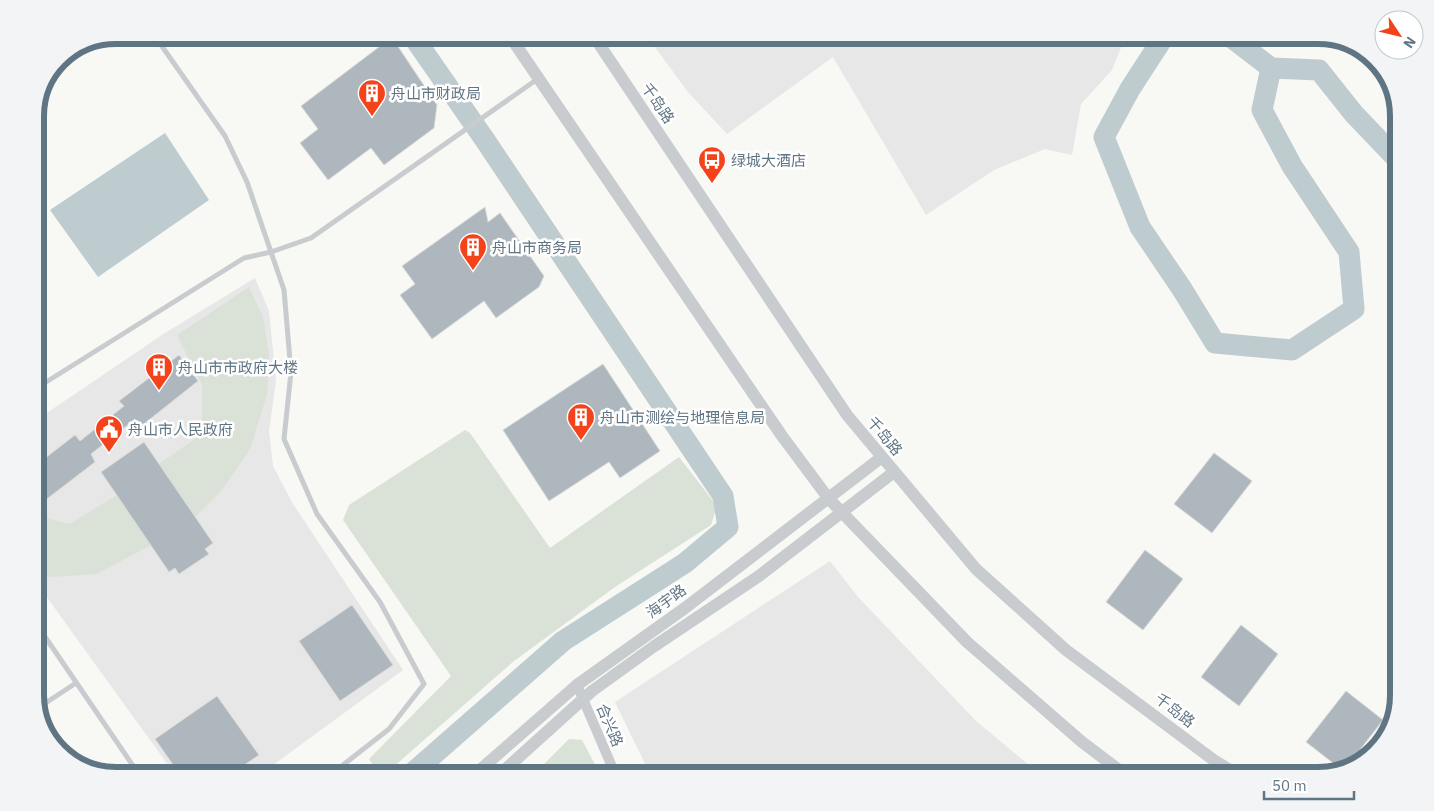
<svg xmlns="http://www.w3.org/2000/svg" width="1434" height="811" font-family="'IBM Plex Sans','Noto Sans SC',sans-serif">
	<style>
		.built { fill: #e6e7e6 }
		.green { fill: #dae1d6 }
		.water { fill: #becbcf }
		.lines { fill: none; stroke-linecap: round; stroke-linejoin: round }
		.river { stroke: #becbcf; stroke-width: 21 }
		.building { fill: #aeb7bd; stroke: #dadad8 }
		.service { stroke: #c8cccf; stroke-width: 5 }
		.minor { stroke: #c8cccf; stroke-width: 10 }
		.tertiary { stroke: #c8cccf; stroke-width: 12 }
		.labels { text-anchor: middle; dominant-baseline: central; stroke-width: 5; stroke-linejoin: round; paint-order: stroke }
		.poi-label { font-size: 15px; fill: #607583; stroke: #fff; text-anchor: start }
		.street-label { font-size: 15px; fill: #607583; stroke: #fff }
		.rim { fill: none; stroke: #607583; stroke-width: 6 }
	</style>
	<rect width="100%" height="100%" fill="#f8f8f5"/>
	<path class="built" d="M 646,35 L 1126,35 L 1112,70 L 1081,104 L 1072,155 L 1045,149 L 994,170 L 926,215 L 833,57 L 727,134 L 688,92 Z
		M 255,278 L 269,311 L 276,381 L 269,431 L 273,466 L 293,504 L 403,670 L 258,776 L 176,776 L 46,596 L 35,592 L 35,421 L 165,333 Z
		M 830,561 L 858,597 L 976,721 L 1042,776 L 651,776 L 615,702 Z"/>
	<path class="green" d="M 249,287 L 263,317 L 269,355 L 267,395 L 250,449 L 222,490 L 194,518 L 159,464 L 202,434 L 202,385 L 177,335 Z
		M 465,430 L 470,433 L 550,548 L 679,457 L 717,506 L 711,525 L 615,587 L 514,661 L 383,776 L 379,776 L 369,759 L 451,676 L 343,520 L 349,505 Z
		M 117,495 L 151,545 L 97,574 L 35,578 L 35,515 L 70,524 Z
		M 569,739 L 582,740 L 601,776 L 532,776 Z"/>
	<path class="water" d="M 165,133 L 209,200 L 98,277 L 50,210 Z"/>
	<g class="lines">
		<path class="river" d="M 1165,35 L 1130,89 L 1104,137 L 1140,227 L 1182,289 L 1215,343 L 1292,350 L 1354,309 L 1349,252 L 1292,166 L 1262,110 L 1271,68 L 1228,35
			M 1271,68 L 1319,70 L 1354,114 L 1399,161
			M 409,776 L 563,641 L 685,563 L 728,527 L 723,496 L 485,140 L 412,35"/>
	</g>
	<path class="building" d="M 395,42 L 437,105 L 434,128 L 384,165 L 371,148 L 328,180 L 300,143 L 318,129 L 301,106 L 383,44 Z
		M 485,207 L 488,222 L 500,213 L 544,276 L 539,287 L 496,318 L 484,301 L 432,339 L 400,295 L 415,284 L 402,266 Z
		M 179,355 L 198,381 L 140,427 L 135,419 L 91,454 L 95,462 L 35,508 L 35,466 L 75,435 L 80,441 L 124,406 L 119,401 Z
		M 603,364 L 660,451 L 620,478 L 609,462 L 549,501 L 503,430 Z
		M 144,442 L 213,543 L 205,549 L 209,554 L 179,574 L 175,568 L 169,572 L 101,472 Z
		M 1214,453 L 1252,481 L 1212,533 L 1174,504 Z
		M 1145,550 L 1183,579 L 1143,630 L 1106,602 Z
		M 352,605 L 393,665 L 340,701 L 299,641 Z
		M 1241,625 L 1278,654 L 1239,706 L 1201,677 Z
		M 1346,691 L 1383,720 L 1345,769 L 1342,770 L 1306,742 Z
		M 217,696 L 259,755 L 228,776 L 181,776 L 155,739 Z"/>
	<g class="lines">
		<path class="service" d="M 154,35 L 225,136 L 247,182 L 284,290 L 291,372 L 284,439 L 317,514 L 380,602 L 424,684 L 389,729 L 343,765 L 350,776
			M 35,389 L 244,258 L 271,252 L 311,238 L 539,78
			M 35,622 L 140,776
			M 38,708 L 76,683
			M 327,776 L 343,765"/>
		<path class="minor" d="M 577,685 L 616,776"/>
		<path class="tertiary" d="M 509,35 L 782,436 L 829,499 L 967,642 L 1082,742 L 1127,776
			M 593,35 L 847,415 L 976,569 L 1066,650 L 1215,761 L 1240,776
			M 473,776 L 577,685 L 685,608 L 882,457
			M 498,776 L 592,691 L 653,647 L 759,576 L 894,472"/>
	</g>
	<defs>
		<g id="building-pin" transform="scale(1.4375)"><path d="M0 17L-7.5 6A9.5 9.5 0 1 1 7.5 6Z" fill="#f4421a" stroke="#fff"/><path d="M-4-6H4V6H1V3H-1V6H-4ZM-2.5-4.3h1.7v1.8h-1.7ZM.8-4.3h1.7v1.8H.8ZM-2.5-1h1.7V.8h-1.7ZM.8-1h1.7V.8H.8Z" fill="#fff"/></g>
		<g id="bus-pin" transform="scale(1.4375)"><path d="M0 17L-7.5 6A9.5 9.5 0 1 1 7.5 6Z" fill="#f4421a" stroke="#fff"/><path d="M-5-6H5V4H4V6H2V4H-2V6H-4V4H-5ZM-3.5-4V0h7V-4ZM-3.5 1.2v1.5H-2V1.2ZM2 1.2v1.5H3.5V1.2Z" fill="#fff"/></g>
		<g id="civic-pin" transform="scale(1.4375)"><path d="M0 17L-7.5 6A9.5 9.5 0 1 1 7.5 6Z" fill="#f4421a" stroke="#fff"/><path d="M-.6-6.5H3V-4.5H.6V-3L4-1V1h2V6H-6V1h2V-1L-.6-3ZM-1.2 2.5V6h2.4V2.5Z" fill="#fff"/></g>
	</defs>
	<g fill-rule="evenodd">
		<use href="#building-pin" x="372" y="93"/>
		<use href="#bus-pin" x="712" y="160"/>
		<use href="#building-pin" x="473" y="247"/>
		<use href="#building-pin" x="159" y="367"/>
		<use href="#building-pin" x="581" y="417"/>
		<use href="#civic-pin" x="109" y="429"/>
	</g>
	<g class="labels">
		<g class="poi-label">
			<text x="391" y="93">舟山市财政局</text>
			<text x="731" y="160">绿城大酒店</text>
			<text x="492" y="247">舟山市商务局</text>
			<text x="178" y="367">舟山市市政府大楼</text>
			<text x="600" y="417">舟山市测绘与地理信息局</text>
			<text x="128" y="429">舟山市人民政府</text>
		</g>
		<g class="street-label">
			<text transform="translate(658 103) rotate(56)">千岛路</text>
			<text transform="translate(885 436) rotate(50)">千岛路</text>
			<text transform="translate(666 601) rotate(-36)">海宇路</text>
			<text transform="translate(1175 710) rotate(37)">千岛路</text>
			<text transform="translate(610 725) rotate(67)">合兴路</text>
		</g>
	</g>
	<path d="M0 0H1434V811H0ZM116 44H1318A72 72 0 0 1 1390 116V695A72 72 0 0 1 1318 767H116A72 72 0 0 1 44 695V116A72 72 0 0 1 116 44Z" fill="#f2f4f5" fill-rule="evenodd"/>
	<path class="rim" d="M116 44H1318A72 72 0 0 1 1390 116V695A72 72 0 0 1 1318 767H116A72 72 0 0 1 44 695V116A72 72 0 0 1 116 44Z"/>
	<g transform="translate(1399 35) rotate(125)"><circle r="24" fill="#ffffff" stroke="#bfc8cd"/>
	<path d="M0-4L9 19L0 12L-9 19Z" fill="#f4421a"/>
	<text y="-8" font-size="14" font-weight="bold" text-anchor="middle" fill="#607583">N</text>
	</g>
	<path d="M1264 791v8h90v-8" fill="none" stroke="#607583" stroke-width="2.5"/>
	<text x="1272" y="791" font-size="15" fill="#607583" stroke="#ffffff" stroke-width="4" paint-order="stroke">50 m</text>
</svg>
